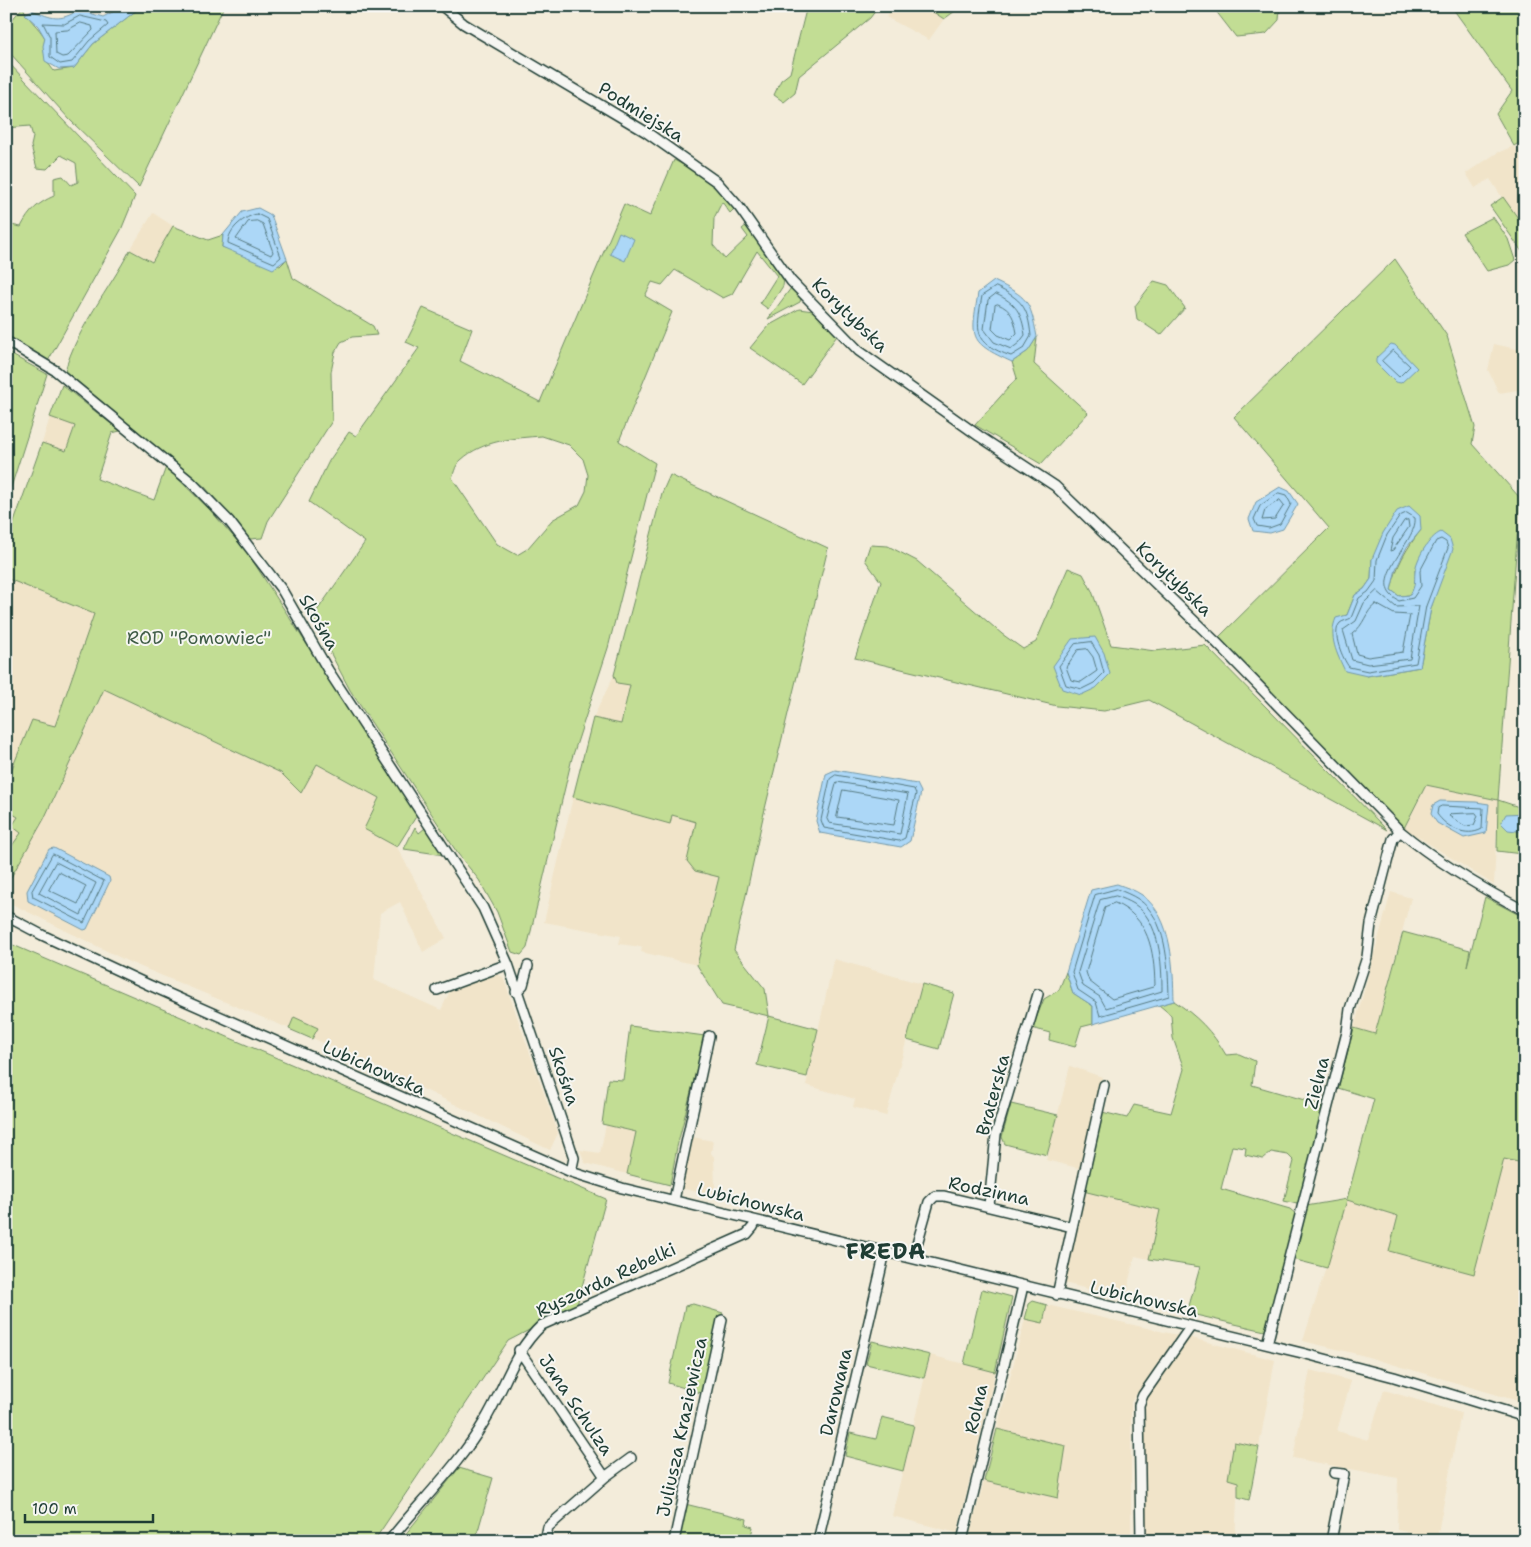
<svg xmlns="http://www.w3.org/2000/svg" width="1531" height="1547" font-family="'Shantell Sans',sans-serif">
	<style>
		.built { fill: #f1e4c9 }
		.green { fill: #c2dd94; stroke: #708d64; fill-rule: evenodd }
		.water { fill: #acd7f7; stroke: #7499a9 }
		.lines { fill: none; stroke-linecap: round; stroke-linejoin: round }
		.shore { stroke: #577b82; stroke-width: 1 }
		.minor-casing { stroke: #1f3d34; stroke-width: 12 }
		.minor { stroke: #f6f6f2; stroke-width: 9 }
		.labels { text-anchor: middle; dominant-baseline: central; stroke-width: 4; stroke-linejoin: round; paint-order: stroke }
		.street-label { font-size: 18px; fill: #1f3d34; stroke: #f6f6f2 }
		.park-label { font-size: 18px; fill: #405d47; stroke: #f6f6f2 }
		.district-label { font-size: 22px; font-weight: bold; letter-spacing: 1px; fill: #1f3d34; stroke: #f6f6f2 }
	</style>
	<rect width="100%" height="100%" fill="#f3ecda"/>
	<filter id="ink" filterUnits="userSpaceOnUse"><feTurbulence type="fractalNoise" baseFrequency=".02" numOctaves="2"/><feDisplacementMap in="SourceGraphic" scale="10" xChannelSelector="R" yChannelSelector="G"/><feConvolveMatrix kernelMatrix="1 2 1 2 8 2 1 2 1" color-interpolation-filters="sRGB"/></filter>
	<g filter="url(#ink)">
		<path class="built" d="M 894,6 L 924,6 L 944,19 L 929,40 L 886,17 Z
			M 1514,146 L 1525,160 L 1525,214 L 1517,220 L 1490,179 L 1475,188 L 1466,173 L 1497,153 Z
			M 153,213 L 173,226 L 152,262 L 130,250 Z
			M 1494,344 L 1525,351 L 1525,389 L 1499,393 L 1488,370 Z
			M 50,417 L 75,425 L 66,451 L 42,443 Z
			M 6,559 L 120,600 L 84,734 L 104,688 L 281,773 L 300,793 L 317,764 L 379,798 L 364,829 L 397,847 L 446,938 L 423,952 L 400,902 L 380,913 L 374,980 L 441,1010 L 450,991 L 496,974 L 503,977 L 558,1133 L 550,1150 L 348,1053 L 129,962 L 6,901 Z
			M 614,675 L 617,683 L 630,685 L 621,724 L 593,718 Z
			M 1426,785 L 1498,800 L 1494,885 L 1404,828 Z
			M 573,797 L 669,824 L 672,815 L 696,822 L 695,871 L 719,876 L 697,965 L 641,952 L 642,947 L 619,944 L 621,936 L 544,922 Z
			M 1391,892 L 1411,898 L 1375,1034 L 1354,1028 Z
			M 834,959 L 922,984 L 886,1116 L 853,1107 L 855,1099 L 806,1085 Z
			M 1070,1066 L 1102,1077 L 1082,1169 L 1046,1160 Z
			M 606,1125 L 636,1132 L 627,1174 L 585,1163 L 580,1150 L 600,1153 Z
			M 692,1137 L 713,1141 L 711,1153 L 714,1157 L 715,1186 L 713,1196 L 681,1188 Z
			M 1525,1154 L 1525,1403 L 1361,1355 L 1303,1341 L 1347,1200 L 1398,1216 L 1389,1251 L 1504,1158 L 1522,1162 Z
			M 1083,1191 L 1160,1210 L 1149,1259 L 1135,1256 L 1129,1280 L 1128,1299 L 1064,1283 Z
			M 1047,1305 L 1177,1335 L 1131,1402 L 1131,1541 L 968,1541 L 984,1481 L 1057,1498 L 1066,1446 L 997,1429 L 1025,1319 L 1042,1323 Z
			M 1188,1337 L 1275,1360 L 1259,1447 L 1234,1443 L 1228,1479 L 1238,1481 L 1235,1541 L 1183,1533 L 1182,1541 L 1147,1541 L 1147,1527 L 1143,1525 L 1143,1404 Z
			M 930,1355 L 995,1372 L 957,1533 L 892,1516 Z
			M 1310,1370 L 1351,1381 L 1337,1431 L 1368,1440 L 1384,1390 L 1461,1413 L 1437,1538 L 1397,1530 L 1398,1478 L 1293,1458 Z"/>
		<path class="green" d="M 142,6 L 224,6 L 139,187 L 70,120 L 10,53 C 3,29 7,25 23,7 C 27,19 39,27 45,38 C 42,52 45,60 54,71 L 74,68 L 93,44 Z
			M 807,6 L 879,6 L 870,18 L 799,76 L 795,93 L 784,102 L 774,95 L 781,80 L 790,73 Z
			M 928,6 L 962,6 L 944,19 L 927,8 Z
			M 1212,6 L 1280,6 L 1279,20 L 1266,34 L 1236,37 Z
			M 1451,6 L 1525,6 L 1525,139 L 1514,146 L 1496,114 L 1512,91 Z
			M 6,60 L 135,196 L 121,230 L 48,361 L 6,336 L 6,224 L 21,227 C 29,211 38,203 54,196 L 54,178 L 63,176 L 71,185 L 78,182 L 76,163 L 61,155 L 47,169 L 37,168 L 31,146 L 33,137 L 30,126 L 6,128 Z
			M 674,160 C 698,172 718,185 736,207 L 730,213 L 722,202 L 714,218 L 713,245 L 725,259 L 748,237 L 742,229 L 748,224 L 784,278 L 783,286 L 768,309 L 760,303 L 777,276 L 757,251 L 732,294 L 723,298 L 675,270 L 662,285 L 652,282 L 645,296 L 672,312 L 619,441 L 655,463 L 608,648 L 572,758 L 527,948 L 521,955 L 512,952 L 497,912 L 479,880 L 458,854 L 350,690 L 312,618 L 365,542 L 309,502 L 329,461 L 349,432 L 356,436 L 419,348 L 406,342 L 423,308 L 472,329 L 460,361 L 540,402 L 624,204 L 650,216 ZM 542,436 L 569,445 L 583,459 L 588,475 L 586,491 L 579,505 L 552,520 L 527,549 L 517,555 L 497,544 L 452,478 C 454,472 456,464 461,460 C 483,440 514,438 542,436 Z
			M 1503,197 L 1525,228 L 1525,256 L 1490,206 Z
			M 1493,217 L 1508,239 L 1515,260 L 1509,265 L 1487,271 L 1462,233 Z
			M 173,226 L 208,240 L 223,235 L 222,247 L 280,266 L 287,259 L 293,278 L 373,326 L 377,335 L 352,337 L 341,342 L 335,352 L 331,372 L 332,421 L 268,521 L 262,538 L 250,539 L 205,487 L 65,371 C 77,328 109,290 130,250 L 152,262 Z
			M 1395,259 L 1447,336 L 1475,427 L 1472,444 L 1520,498 L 1498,800 L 1525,809 L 1525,852 L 1522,854 L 1497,851 L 1498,800 L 1426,785 L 1404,828 L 1214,642 L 1329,528 L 1234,417 ZM 1421,530 C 1406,549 1396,566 1391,590 L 1399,596 L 1410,595 L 1416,585 L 1415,570 L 1440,579 L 1431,608 L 1420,667 L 1367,676 L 1336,619 L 1347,615 L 1355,595 L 1364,589 L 1371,579 L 1372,559 Z
			M 1154,281 L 1168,285 L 1185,308 L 1161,335 L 1137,319 L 1135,306 Z
			M 791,288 L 801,298 L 800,302 L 768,319 Z
			M 799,309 L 813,311 L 839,333 L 802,384 L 750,348 L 768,326 Z
			M 1037,337 L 1034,364 L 1088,413 L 1041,464 L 975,425 L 1017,378 L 1012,362 L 1028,351 Z
			M 10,354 L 47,374 L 6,503 L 6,365 Z
			M 62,385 L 120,431 L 112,433 L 97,479 L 154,500 L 166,467 L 210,510 L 247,552 L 417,815 L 397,847 L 364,829 L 379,798 L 317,764 L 301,793 L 281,773 L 104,689 L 44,819 L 6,886 L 6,854 L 21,833 L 12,826 L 18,817 L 6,810 L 6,783 L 32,720 L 55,726 L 94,614 L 6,578 L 6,545 L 42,443 L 66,451 L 75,426 L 50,417 Z
			M 670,475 L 828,548 L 763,817 L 734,950 L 765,989 L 769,1016 L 818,1029 L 807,1077 L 757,1065 L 769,1016 L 722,1005 L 697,965 L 719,877 L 695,871 L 687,861 L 696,822 L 672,815 L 670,824 L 573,797 L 593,718 L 621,724 L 630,685 L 617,683 L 614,675 L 662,493 Z
			M 870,545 L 888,546 L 917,561 L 1002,634 L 1023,649 L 1036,642 L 1068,568 L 1083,574 L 1092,591 L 1111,645 L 1155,651 L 1205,645 L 1387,830 L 1149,700 L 1104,711 L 1057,706 L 855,658 L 881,582 L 865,560 Z
			M 415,827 L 419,833 L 425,828 L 444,855 L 404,849 Z
			M 1485,897 L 1525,918 L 1525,1154 L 1523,1163 L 1504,1159 L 1474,1274 L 1389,1251 L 1398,1216 L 1347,1200 L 1327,1268 L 1292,1259 L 1306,1206 L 1347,1199 L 1374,1099 L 1338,1088 L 1354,1028 L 1375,1034 L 1403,932 L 1470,950 L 1467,966 Z
			M 6,942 L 606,1199 L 577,1305 L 508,1341 L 374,1541 L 6,1541 Z
			M 1066,972 L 1073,993 L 1093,1006 L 1093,1024 L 1081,1027 L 1075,1047 L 1049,1040 L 1050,1033 L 1032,1028 L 1044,999 L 1059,990 Z
			M 922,984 L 954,993 L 939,1049 L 907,1040 Z
			M 1174,1001 C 1197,1016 1212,1031 1226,1055 L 1239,1054 L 1255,1061 L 1252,1085 L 1315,1103 L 1325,1110 L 1302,1201 L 1297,1204 L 1284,1201 L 1294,1161 L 1288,1155 L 1271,1152 L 1263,1159 L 1245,1155 L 1246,1148 L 1232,1146 L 1221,1189 L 1290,1209 L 1297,1215 L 1265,1331 L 1187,1313 L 1200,1267 L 1149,1259 L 1160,1210 L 1083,1191 L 1102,1112 L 1127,1118 L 1134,1105 L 1171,1113 L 1184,1069 L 1173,1038 L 1171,1015 L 1159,1005 Z
			M 294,1017 L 318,1028 L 312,1039 L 289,1029 Z
			M 630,1026 L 705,1036 L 677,1147 L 670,1185 L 627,1174 L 636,1132 L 602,1124 L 608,1079 L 623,1080 Z
			M 1011,1104 L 1058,1115 L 1047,1155 L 1005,1144 L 1002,1137 Z
			M 982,1289 L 1012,1297 L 995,1372 L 964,1364 Z
			M 1033,1301 L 1047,1305 L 1043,1323 L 1025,1319 L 1029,1304 Z
			M 693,1304 L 723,1313 L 704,1394 L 668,1383 L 685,1306 Z
			M 872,1341 L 930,1355 L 924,1378 L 866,1364 Z
			M 882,1417 L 914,1425 L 903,1471 L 845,1456 L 850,1433 L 876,1439 Z
			M 997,1429 L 1066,1446 L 1058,1498 L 984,1481 Z
			M 1234,1442 L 1259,1447 L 1249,1500 L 1238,1497 L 1238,1482 L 1228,1479 Z
			M 459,1468 L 493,1478 L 475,1541 L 422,1541 L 404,1536 Z
			M 685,1504 L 747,1519 L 746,1525 L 753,1527 L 750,1541 L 677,1541 Z"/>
		<path class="water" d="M 124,6 L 142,6 L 93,44 L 74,68 L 59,69 L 45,61 L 43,46 L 45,38 L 38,26 L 25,14 L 32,10 C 53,19 59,22 79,10 L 103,17 Z
			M 258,208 L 271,215 L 287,259 L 273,269 L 222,247 L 223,235 L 242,212 Z
			M 619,232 L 634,239 L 625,261 L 610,254 Z
			M 994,281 C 1028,297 1030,300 1037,337 L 1028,351 L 1012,362 C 968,342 971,338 978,293 Z
			M 1391,344 L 1395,345 L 1417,368 L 1401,383 L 1395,382 L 1376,363 L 1376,358 Z
			M 1280,487 L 1289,491 L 1298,504 L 1283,529 L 1270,533 L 1253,531 L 1249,519 L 1256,502 Z
			M 1409,506 L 1420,516 L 1421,530 L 1407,547 L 1396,569 L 1391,590 L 1399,596 L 1410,595 C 1416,585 1414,582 1415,572 C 1416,559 1429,537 1441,532 L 1450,539 L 1453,549 L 1431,608 L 1420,667 L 1367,676 L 1345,671 C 1337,654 1328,637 1336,618 L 1347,615 L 1355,595 L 1364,589 L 1371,579 L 1372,559 L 1383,533 L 1397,511 Z
			M 1095,637 L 1104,653 L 1110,674 L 1096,688 L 1081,695 L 1062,689 L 1053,666 L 1072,639 Z
			M 835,770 L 917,784 L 921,792 L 910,841 L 901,847 L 820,833 L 816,821 L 826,774 Z
			M 1440,801 L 1476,802 L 1489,804 L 1486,833 L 1464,838 L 1437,823 L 1431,814 L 1433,805 Z
			M 1525,813 L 1525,832 L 1508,830 L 1501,823 L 1506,814 Z
			M 54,848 L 109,877 L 110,881 L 87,929 L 84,930 L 28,901 L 27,891 L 49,849 Z
			M 1117,884 C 1125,887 1135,890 1142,895 C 1173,918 1173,967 1174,1001 L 1093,1024 L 1093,1006 L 1073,993 L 1066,972 L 1091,890 Z"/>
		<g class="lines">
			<path class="shore" d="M 80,16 L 106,22 L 108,25 L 89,41 L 72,62 L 60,64 L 50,57 L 50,37 L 43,23 L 64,24 Z
				M 81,23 L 92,26 L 93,30 L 68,56 L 62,57 L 56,54 L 55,31 L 67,30 Z
				M 257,214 L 267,219 L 281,257 L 274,263 L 228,243 C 228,229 245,216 257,214 Z
				M 257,221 L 263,224 L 273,252 L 271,255 L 236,239 L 248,222 Z
				M 996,287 C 1022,299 1028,307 1031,336 L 1024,348 L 1011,356 C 973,343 976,331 982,296 Z
				M 996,294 C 1016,303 1022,313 1025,335 L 1019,343 L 1011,349 L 994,342 L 984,329 L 988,300 Z
				M 998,304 C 1012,310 1014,318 1017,333 L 1010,340 L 998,335 L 992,329 L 995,305 Z
				M 1393,350 L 1410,366 L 1399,377 L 1382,361 Z
				M 1279,493 L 1286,495 L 1291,504 L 1280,524 L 1269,528 L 1257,526 L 1254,519 L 1260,506 Z
				M 1280,500 L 1284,505 L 1275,519 L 1262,520 L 1265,510 Z
				M 1407,513 L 1415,518 C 1418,542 1363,582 1399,601 L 1413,598 L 1421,586 L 1420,571 L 1436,541 L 1441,539 L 1446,542 L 1448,548 L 1426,606 L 1416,663 L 1368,671 L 1349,667 C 1343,659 1331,633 1340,623 C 1342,621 1348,620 1351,618 L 1359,598 L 1368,592 L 1376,581 L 1377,560 L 1387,535 L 1400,516 Z
				M 1408,520 L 1409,527 L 1393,550 L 1390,551 L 1393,538 L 1404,521 Z
				M 1377,591 L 1396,607 L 1419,606 L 1410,659 L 1368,664 L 1352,660 L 1343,630 L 1356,621 L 1364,603 Z
				M 1376,604 L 1394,614 L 1410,615 L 1403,652 L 1368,657 L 1357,654 L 1352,634 C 1365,625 1365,611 1376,604 Z
				M 1091,642 L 1099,655 L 1104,673 L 1094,683 L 1082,689 L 1066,685 L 1059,666 L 1075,644 Z
				M 1087,649 L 1093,657 L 1097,671 L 1081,682 L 1071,680 L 1066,667 L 1078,650 Z
				M 836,775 L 914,789 L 916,794 L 905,838 L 899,841 L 824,828 L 821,820 L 830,779 Z
				M 837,782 L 908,794 L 900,834 L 829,823 L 827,819 Z
				M 843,790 L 899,800 L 894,825 L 837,817 Z
				M 1442,806 L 1483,808 L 1482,829 C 1466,838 1446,827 1437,814 L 1438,808 Z
				M 1476,813 L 1478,816 L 1474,825 L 1465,826 L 1449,816 L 1451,814 Z
				M 53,854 L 104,881 L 84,923 L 33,897 L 32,891 Z
				M 56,862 L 96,883 L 81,915 L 39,893 Z
				M 59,872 L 86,886 L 78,904 L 49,890 Z
				M 1117,889 C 1124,892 1132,895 1138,899 C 1167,918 1168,965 1169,996 L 1100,1016 L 1096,1002 L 1078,990 L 1072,972 L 1095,895 Z
				M 1116,896 C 1122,898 1129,901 1134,904 C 1160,921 1162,963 1162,991 L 1106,1008 L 1100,997 L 1083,986 L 1078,972 L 1100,900 Z
				M 1115,903 C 1149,918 1154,950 1155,985 L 1153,987 L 1112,999 L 1089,981 L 1086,972 L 1105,907 Z"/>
			<g class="minor-casing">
				<path id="minor" d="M 442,6 L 464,24 L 646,132 L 717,182 L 739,207 L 791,281 L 859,351 L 979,436 L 1055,486 L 1216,642 L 1400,831 C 1437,862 1481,888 1525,911
					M 6,341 L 56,371 L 191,482 L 229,521 L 282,590 L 328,670 L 483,908 L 508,964 L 563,1125 L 574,1158 L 571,1172
					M 6,916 L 42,935 L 149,985 L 571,1172 L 622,1188 L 1302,1353 L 1394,1377 L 1525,1417
					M 437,990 L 508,964
					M 516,992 L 523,985 L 528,966
					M 674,1200 L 709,1036
					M 989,1206 L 996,1134 L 1038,994
					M 913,1258 L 929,1202 L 935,1196 L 944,1196 L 1072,1227
					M 1057,1295 L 1104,1085
					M 1267,1344 L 1347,1032 L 1350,1009 L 1367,957 L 1371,924 L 1393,839 L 1400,831
					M 519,1350 L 605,1477 L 548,1527 L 545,1541
					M 605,1477 L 631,1458
					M 389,1541 C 420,1502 459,1465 484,1422 C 505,1388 512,1353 542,1325 L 747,1234 L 753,1227 L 756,1221
					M 674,1541 L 722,1320
					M 818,1541 L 885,1252
					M 962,1541 L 1023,1286
					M 1141,1541 L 1139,1405 L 1143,1395 L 1191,1326
					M 1331,1541 L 1344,1474 L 1334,1473"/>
			</g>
			<use href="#minor" class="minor"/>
		</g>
	</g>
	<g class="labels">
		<g class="street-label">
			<text transform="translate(641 112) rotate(32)">Podmiejska</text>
			<text transform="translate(850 315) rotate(44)">Korytybska</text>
			<text transform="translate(1174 579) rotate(44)">Korytybska</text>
			<text transform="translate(319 622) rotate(60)">Skośna</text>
			<text transform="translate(374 1068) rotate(24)">Lubichowska</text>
			<text transform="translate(564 1076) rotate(71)">Skośna</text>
			<text transform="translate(1317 1083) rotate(-76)">Zielna</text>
			<text transform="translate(993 1095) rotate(-75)">Braterska</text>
			<text transform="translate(989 1191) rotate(12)">Rodzinna</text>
			<text transform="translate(751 1202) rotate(14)">Lubichowska</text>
			<text transform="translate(606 1280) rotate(-25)">Ryszarda Rebelki</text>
			<text transform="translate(1144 1299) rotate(13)">Lubichowska</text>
			<text transform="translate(836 1392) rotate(-77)">Darowana</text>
			<text transform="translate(576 1405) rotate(56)">Jana Schulza</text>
			<text transform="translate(976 1409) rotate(-77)">Rolna</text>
			<text transform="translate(682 1427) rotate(-78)">Juliusza Kraziewicza</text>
		</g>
		<g class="park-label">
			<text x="199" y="638">ROD "Pomowiec"</text>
		</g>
		<g class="district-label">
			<text x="886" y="1251">FREDA</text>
		</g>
	</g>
	<rect width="1531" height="1547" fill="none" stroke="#f6f6f2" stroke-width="25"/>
	<rect x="12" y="12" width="1506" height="1522" fill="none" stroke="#1f3d34" stroke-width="2" filter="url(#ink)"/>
	<path d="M25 1514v8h128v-8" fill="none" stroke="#1f3d34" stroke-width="2.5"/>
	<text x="32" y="1514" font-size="15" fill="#1f3d34" stroke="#f6f6f2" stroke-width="4" paint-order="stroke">100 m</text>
</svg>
